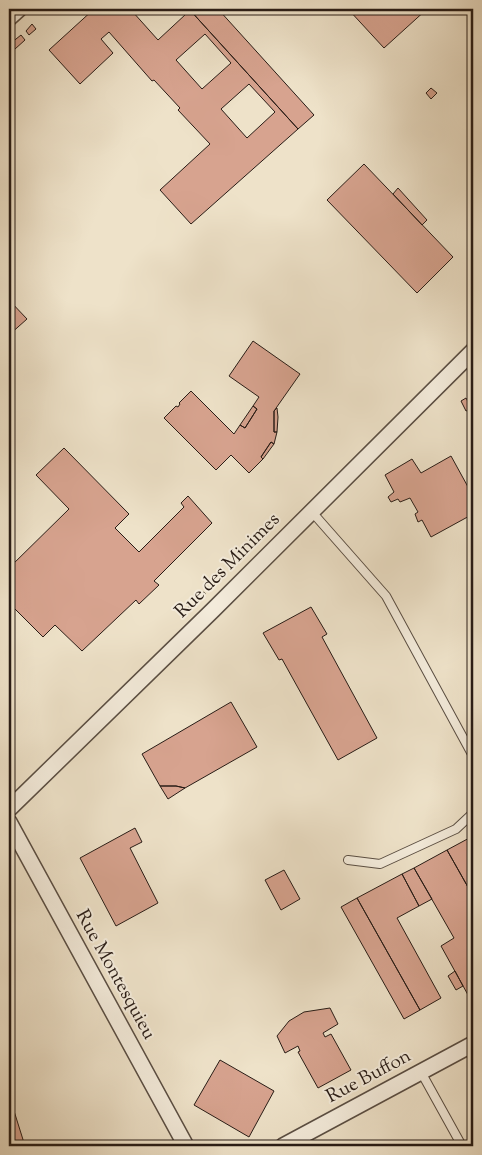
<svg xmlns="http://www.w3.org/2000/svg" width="482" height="1155" font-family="'Sorts Mill Goudy',serif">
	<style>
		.building { fill: #d7a38f; stroke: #281c16; fill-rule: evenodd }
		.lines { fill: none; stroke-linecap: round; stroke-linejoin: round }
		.service-casing { stroke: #5a4e43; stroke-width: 10 }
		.minor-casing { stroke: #5a4e43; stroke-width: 18 }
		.path { stroke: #281c16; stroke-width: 3; stroke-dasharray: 1 2.5; stroke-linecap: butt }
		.service { stroke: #f4ecdc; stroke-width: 8 }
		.minor { stroke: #f4ecdc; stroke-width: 15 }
		.labels { text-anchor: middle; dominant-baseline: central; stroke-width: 4; stroke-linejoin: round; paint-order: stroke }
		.street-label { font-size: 19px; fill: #281c16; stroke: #f4ecdc }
	</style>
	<rect width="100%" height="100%" fill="#eee2c9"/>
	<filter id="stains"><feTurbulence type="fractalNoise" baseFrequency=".004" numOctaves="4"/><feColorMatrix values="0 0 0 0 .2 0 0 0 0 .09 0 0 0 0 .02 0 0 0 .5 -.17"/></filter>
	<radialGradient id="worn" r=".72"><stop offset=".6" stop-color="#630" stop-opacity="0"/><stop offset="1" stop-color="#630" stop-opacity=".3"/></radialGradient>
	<path class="building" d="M 94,9 L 134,9 L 132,11 L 158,40 L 186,14 L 181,9 L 189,9 L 298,129 L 191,224 L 160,190 L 210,144 L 178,110 L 180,108 L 154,80 L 152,81 L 109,32 L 101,39 L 113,53 L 80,84 L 49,50 ZM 205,34 L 231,63 L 202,89 L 176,60 ZM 249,84 L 275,112 L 247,138 L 221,109 Z
		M 189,9 L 218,9 L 314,115 L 298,129 Z
		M 348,9 L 427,9 L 384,48 Z
		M 32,24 L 36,29 L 29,35 L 26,31 Z
		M 21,35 L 25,40 L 15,49 L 11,43 Z
		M 431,88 L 437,93 L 431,99 L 426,93 Z
		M 364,164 L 453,257 L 417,293 L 327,200 Z
		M 398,188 L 427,220 L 422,225 L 393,194 Z
		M 9,300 L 27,319 L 9,335 Z
		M 253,341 L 300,374 L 274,411 L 274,432 L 277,432 L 274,444 L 271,442 L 261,457 L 263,459 L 249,473 L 231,455 L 216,470 L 164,418 L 176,406 L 178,407 L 180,404 L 179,403 L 191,391 L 234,434 L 240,425 L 245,428 L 257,409 L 253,406 L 259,397 L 229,376 Z
		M 466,398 L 472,409 L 466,411 L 461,401 Z
		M 253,406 L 257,409 L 245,428 L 240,425 Z
		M 277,408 L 278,417 L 277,432 L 274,432 L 274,411 Z
		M 271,442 L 274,444 L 271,448 L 263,459 L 261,457 Z
		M 64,448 L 129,514 L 115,528 L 139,552 L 184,507 L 181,503 L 188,496 L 212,523 L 154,581 L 159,585 L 139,604 L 136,600 L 82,651 L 55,625 L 43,637 L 9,603 L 9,568 L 69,509 L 36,475 Z
		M 451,456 L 473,496 L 473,514 L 431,537 L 422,520 L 418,522 L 415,514 L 418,512 L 410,498 L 400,502 L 398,499 L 391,502 L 388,497 L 394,492 L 385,475 L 412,459 L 421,473 Z
		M 311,607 L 327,634 L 322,637 L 377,738 L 338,760 L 282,659 L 279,660 L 263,633 Z
		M 231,702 L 257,747 L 185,788 L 176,786 L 160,786 L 142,754 Z
		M 160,786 L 176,786 L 185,788 L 168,799 Z
		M 135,828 L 142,842 L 130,848 L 158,903 L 116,926 L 80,858 Z
		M 473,836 L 473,896 L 447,850 Z
		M 447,850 L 473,896 L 473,1004 L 441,946 L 454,938 L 414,868 Z
		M 414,868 L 432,899 L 419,906 L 402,874 Z
		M 284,870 L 300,899 L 281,910 L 265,880 Z
		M 402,874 L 419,906 L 397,918 L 441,998 L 420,1010 L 357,898 Z
		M 357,898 L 420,1010 L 404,1019 L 341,907 Z
		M 455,971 L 463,986 L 456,990 L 448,976 Z
		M 330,1008 L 338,1024 L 323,1033 L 325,1037 L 331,1034 L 351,1070 L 318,1088 L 298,1052 L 300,1051 L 298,1046 L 285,1053 L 277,1036 L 289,1021 L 304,1012 Z
		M 220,1060 L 274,1091 L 249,1137 L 194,1105 Z
		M 9,1095 L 25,1146 L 9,1146 Z"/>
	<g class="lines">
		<g class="service-casing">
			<path id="service" d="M 312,512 L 386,596 L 473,756
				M 348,860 L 380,864 L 456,829 L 472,814 L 473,810
				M 421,1072 L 462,1146"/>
		</g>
		<g class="minor-casing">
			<path id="minor" d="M 9,18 L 19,9
				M 9,809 L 213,610 L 473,351
				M 9,822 L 186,1146
				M 283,1146 L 473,1044"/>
		</g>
		<path class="path" d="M 189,608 L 222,576"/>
		<use href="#service" class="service"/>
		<use href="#minor" class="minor"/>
	</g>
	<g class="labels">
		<g class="street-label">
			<text transform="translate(228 566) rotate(-45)">Rue des Minimes</text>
			<text transform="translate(115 975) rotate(61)">Rue Montesquieu</text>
			<text transform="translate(369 1077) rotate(-28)">Rue Buffon</text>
		</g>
	</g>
	<rect width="482" height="1155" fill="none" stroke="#eee2c9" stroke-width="30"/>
	<rect x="10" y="10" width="462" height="1135" fill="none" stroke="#281c16" stroke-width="2.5"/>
	<rect x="15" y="15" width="452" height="1125" fill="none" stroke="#281c16"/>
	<rect width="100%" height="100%" filter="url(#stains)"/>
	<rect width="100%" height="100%" fill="url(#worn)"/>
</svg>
